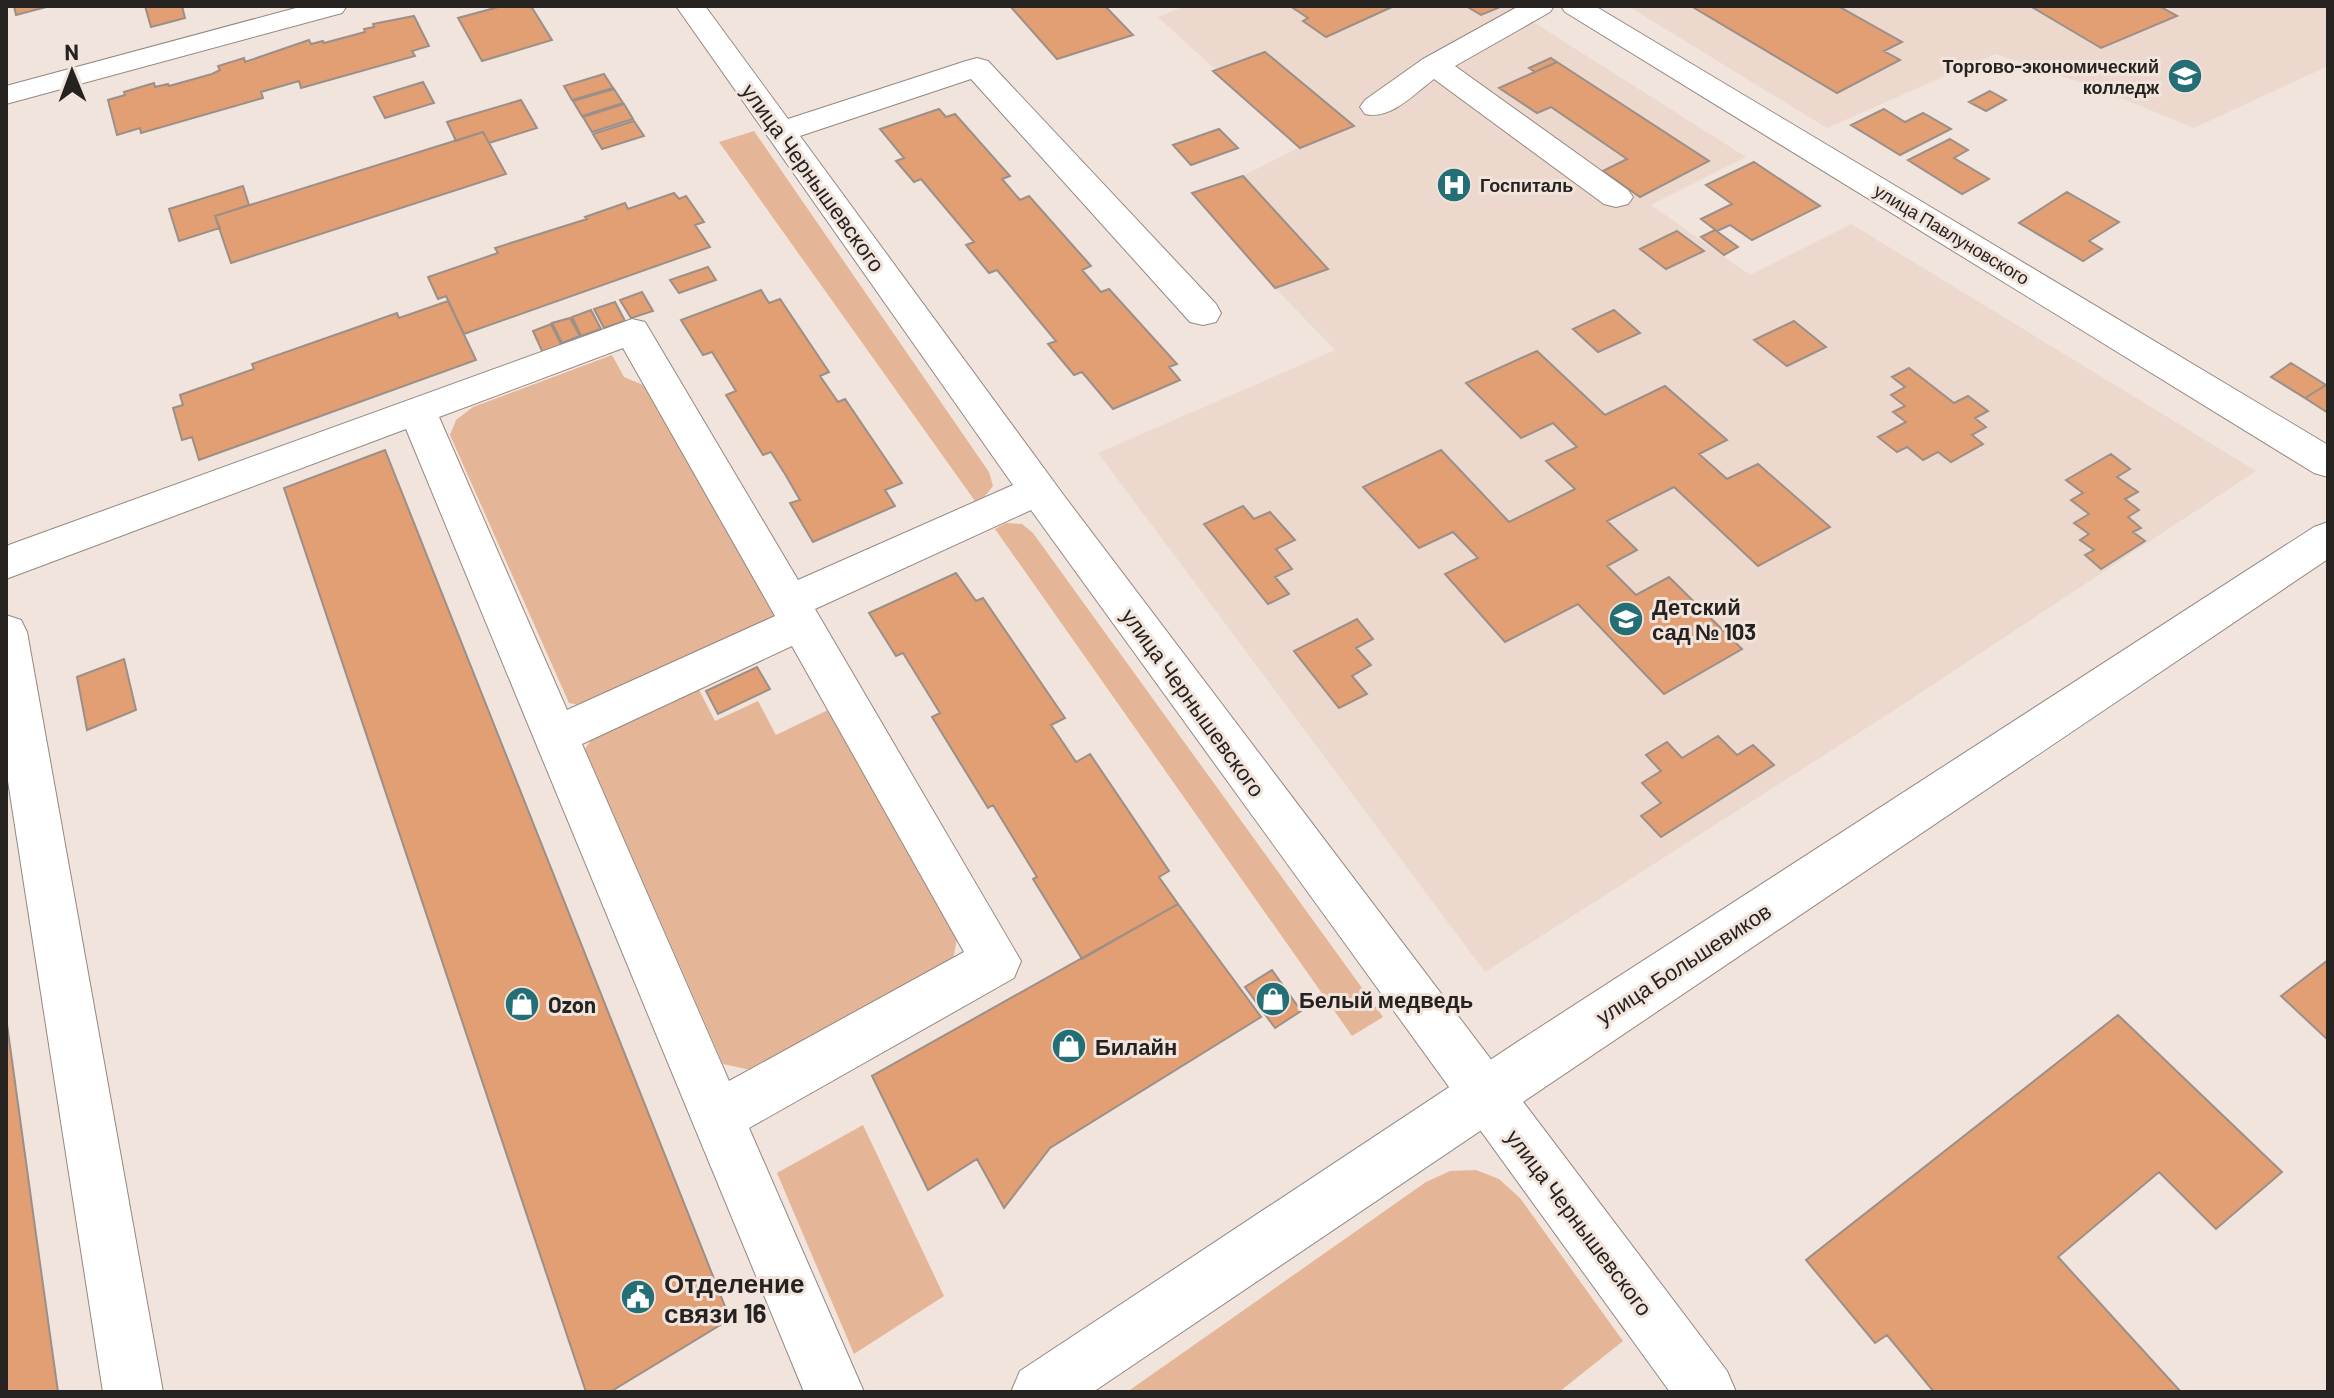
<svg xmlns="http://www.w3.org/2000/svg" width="2334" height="1398" font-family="Barlow,sans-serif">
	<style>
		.built { fill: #ecd8cc }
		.green { fill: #e5b597 }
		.building { fill: #e29f73; stroke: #9b8f88; stroke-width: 2 }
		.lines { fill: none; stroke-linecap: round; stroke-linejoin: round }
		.minor-casing { stroke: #948881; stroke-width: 2 }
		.major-casing { stroke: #948881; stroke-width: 2 }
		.minor { fill: #fff; fill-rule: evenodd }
		.major { fill: #fff; fill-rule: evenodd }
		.labels { text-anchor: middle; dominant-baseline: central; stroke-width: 6; stroke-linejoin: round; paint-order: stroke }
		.far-poi-label { font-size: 18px; font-weight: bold; fill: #26221f; stroke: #f1e4dc; text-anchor: end }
		.far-street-label { font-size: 18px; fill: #26221f; stroke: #f1e4dc }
		.street-label { font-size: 22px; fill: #26221f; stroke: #f1e4dc }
		.poi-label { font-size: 22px; font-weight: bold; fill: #26221f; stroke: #f1e4dc; text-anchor: start }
		.near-poi-label { font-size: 26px; font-weight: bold; fill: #26221f; stroke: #f1e4dc; text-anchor: start }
	</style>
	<rect width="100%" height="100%" fill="#f1e4dc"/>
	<path class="built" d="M 1185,6 L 1508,6 L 1746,157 L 1651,205 L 1750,275 L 1851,224 L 2256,471 L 1896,709 L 1485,972 L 1098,453 L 1335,350 L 1275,288 L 1192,193 L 1243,176 L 1300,147 L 1158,17 Z
		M 1628,6 L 2328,6 L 2328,66 L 2194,128 L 2094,87 L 1995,54 L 1827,128 Z"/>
	<path class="green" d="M 754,131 L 989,472 L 993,486 L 985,496 L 975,501 L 719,142 Z
		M 612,355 L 624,377 L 648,387 L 782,620 L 589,707 L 569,703 L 450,435 L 456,420 L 473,407 Z
		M 1006,523 L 1022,524 L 1033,533 L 1383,1017 L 1352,1036 L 995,529 Z
		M 697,686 L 715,721 L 758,701 L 776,735 L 828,710 L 957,938 L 953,960 L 751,1070 L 723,1064 L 585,749 L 597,731 Z
		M 863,1125 L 944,1296 L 854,1354 L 777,1173 Z
		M 1476,1170 L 1499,1179 L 1520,1198 L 1623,1341 L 1559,1392 L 1127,1392 L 1426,1182 L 1450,1171 Z"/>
	<path class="building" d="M 14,6 L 50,6 L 16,15 Z
		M 145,6 L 182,6 L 185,18 L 151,27 Z
		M 502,6 L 531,6 L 552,40 L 482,61 L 458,18 Z
		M 1010,6 L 1105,6 L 1133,35 L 1057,59 Z
		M 1290,6 L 1394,6 L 1326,37 L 1303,21 L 1308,18 Z
		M 1466,6 L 1496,6 L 1498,8 L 1481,15 Z
		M 1691,6 L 1838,6 L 1902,42 L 1884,51 L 1900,60 L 1837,93 Z
		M 2030,6 L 2159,6 L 2177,16 L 2101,48 Z
		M 414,16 L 429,46 L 412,51 L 415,56 L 301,88 L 299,81 L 261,92 L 263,98 L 141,133 L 140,128 L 117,135 L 108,100 L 125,95 L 124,92 L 154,83 L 155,87 L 168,84 L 169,86 L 212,74 L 220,70 L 218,66 L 244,58 L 245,62 L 309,40 L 311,44 L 323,41 L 324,43 L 365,32 L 364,29 L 374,27 L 373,24 Z
		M 1265,52 L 1354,126 L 1300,148 L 1213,71 Z
		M 1551,58 L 1557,62 L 1535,72 L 1529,68 Z
		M 1557,62 L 1709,161 L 1640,197 L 1603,171 L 1627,159 L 1551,107 L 1537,113 L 1499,88 Z
		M 604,74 L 613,88 L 572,100 L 564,86 Z
		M 423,82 L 434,103 L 385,118 L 374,97 Z
		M 614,89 L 623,103 L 582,116 L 573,101 Z
		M 1990,91 L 2006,100 L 1986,111 L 1969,102 Z
		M 521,100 L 537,128 L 489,143 L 483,132 L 456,141 L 447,122 Z
		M 624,104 L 633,119 L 592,132 L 583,117 Z
		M 939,109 L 946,117 L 955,114 L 1010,176 L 1002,179 L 1020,200 L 1029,196 L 1091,266 L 1082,270 L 1101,292 L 1109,289 L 1177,364 L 1169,367 L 1180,380 L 1113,409 L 1082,372 L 1074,375 L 1048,344 L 1056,341 L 997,270 L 989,273 L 966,245 L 974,242 L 921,179 L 914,182 L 896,161 L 904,158 L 880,129 Z
		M 1884,109 L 1905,122 L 1923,113 L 1951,129 L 1900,155 L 1851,125 Z
		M 634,121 L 644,136 L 602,149 L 593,134 Z
		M 1219,129 L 1238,148 L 1191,165 L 1173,145 Z
		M 483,132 L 506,174 L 231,263 L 215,216 Z
		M 1950,139 L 1968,150 L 1954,158 L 1989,179 L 1962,194 L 1908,160 Z
		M 1754,162 L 1820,206 L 1752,240 L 1730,225 L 1717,231 L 1701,219 L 1732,204 L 1706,185 Z
		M 1243,176 L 1328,269 L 1275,288 L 1192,193 Z
		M 243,186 L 249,205 L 215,216 L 220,228 L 179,241 L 169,209 Z
		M 2067,192 L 2119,222 L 2089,241 L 2102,249 L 2083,261 L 2019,223 Z
		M 674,193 L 679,199 L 686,196 L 704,222 L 695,225 L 710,247 L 464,334 L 446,296 L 438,299 L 428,277 L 498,253 L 495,248 L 587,219 L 585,217 L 625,203 L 628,209 Z
		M 1715,230 L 1738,247 L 1724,255 L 1701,237 Z
		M 1677,231 L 1704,251 L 1666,269 L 1640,249 Z
		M 708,267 L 716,280 L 679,293 L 670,280 Z
		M 761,290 L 769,303 L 780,299 L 829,372 L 820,376 L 838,402 L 845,399 L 902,483 L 885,490 L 895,506 L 813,542 L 790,503 L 800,500 L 785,474 L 771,452 L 763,455 L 726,395 L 736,391 L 712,352 L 703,355 L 681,320 Z
		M 642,292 L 653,311 L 631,318 L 620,300 Z
		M 448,301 L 476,360 L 199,460 L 192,437 L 182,440 L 173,408 L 183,405 L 180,395 L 254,369 L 252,364 L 352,329 L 397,313 L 399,318 Z
		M 615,302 L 625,321 L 604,328 L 594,309 Z
		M 591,310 L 601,329 L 581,336 L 572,317 Z
		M 1614,310 L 1640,333 L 1598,352 L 1573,329 Z
		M 570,318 L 580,336 L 562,343 L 552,323 Z
		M 1794,321 L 1826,347 L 1787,366 L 1754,340 Z
		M 551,324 L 562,346 L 543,353 L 533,331 Z
		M 1537,351 L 1605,415 L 1665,386 L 1727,440 L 1699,454 L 1727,479 L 1758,464 L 1830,527 L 1758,566 L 1674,487 L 1607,521 L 1637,550 L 1607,566 L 1636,595 L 1669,577 L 1742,649 L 1664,694 L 1578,604 L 1505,642 L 1445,574 L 1478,558 L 1453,532 L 1419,548 L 1363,487 L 1441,450 L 1509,522 L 1575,489 L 1546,461 L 1577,447 L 1553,423 L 1521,438 L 1466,383 Z
		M 2291,363 L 2326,385 L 2305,398 L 2271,377 Z
		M 1909,368 L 1954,403 L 1968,396 L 1988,411 L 1975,418 L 1986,427 L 1972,435 L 1983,444 L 1951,462 L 1938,452 L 1923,460 L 1907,447 L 1897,452 L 1878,437 L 1906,422 L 1893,412 L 1905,406 L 1891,395 L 1905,387 L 1892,377 Z
		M 2328,384 L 2328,413 L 2305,398 Z
		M 385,450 L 730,1319 L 610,1392 L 586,1392 L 284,488 Z
		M 2111,454 L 2130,469 L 2117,477 L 2138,492 L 2125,499 L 2139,510 L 2128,517 L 2141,528 L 2133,532 L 2145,541 L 2101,569 L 2085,555 L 2094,550 L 2080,540 L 2089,534 L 2074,523 L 2089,514 L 2071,500 L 2083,493 L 2066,480 Z
		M 1243,506 L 1254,519 L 1270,512 L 1295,540 L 1276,549 L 1292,569 L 1275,577 L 1289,594 L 1268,604 L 1204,524 Z
		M 956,573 L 976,601 L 983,598 L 1065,718 L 1051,725 L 1076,762 L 1090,754 L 1169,871 L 1159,877 L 1178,904 L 1082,959 L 1033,879 L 1037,877 L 993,805 L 988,808 L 932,717 L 940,713 L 903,653 L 896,656 L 869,613 Z
		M 1357,619 L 1373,639 L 1356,648 L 1371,665 L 1352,676 L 1367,694 L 1339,708 L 1294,651 Z
		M 124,659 L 136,710 L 87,730 L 77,677 Z
		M 757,667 L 770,689 L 718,714 L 706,691 Z
		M 1718,736 L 1737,755 L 1753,745 L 1774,765 L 1661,837 L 1641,816 L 1661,803 L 1642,783 L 1661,771 L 1646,755 L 1667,742 L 1682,758 Z
		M 1178,904 L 1261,1017 L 1050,1148 L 1004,1208 L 977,1159 L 928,1190 L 872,1076 Z
		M 2328,960 L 2328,1040 L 2281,996 Z
		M 1272,970 L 1301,1011 L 1275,1028 L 1245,987 Z
		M 2118,1015 L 2282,1172 L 2216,1229 L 2159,1172 L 2058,1257 L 2181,1392 L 1934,1392 L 1887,1335 L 1875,1343 L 1806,1260 Z
		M 6,1017 L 38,1249 L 58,1392 L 6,1392 Z"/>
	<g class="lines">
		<g class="minor-casing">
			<path id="minor" d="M 303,6 L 346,7 L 342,13 L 6,104 L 6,86 Z
				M 676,6 L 705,6 L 788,119 L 966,61 L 977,58 L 988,61 L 1216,304 L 1221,313 L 1216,322 L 1203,325 L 1190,322 L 971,79 L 800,136 L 1065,497 L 1727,1371 L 1736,1392 L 1670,1392 L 1031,510 L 815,609 L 1021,961 L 1014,978 L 749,1128 L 864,1392 L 804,1392 L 406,429 L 6,579 L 6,546 L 632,319 L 645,322 L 798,580 L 1013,485 ZM 623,348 L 775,616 L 567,710 L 439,417 ZM 792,646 L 964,952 L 729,1081 L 582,744 Z
				M 1519,6 L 1554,6 L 1550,12 L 1455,66 L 1628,190 L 1633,197 L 1628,204 L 1616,207 L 1604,204 L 1434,79 C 1414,94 1391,120 1365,114 L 1360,107 L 1365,100 L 1423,59 Z
				M 1561,6 L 1595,6 L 2328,445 L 2328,477 L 2314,473 L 1565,12 Z
				M 6,615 L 21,620 L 27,632 L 163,1392 L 103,1392 L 6,768 Z"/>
		</g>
		<g class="major-casing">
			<path id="major" d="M 2328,522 L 2328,559 L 1093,1392 L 1011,1392 L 1020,1371 L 1528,1035 L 2314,527 Z"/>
		</g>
		<use href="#minor" class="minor"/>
		<use href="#major" class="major"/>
	</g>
	<defs>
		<g id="university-disc" transform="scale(1.8)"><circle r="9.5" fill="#246e75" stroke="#f1e4dc"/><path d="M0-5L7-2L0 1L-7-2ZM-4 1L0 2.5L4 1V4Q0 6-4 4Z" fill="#fff"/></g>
		<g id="hospital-disc" transform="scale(1.8)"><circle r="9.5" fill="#246e75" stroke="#f1e4dc"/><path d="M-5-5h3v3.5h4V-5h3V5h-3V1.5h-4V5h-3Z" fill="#fff"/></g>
		<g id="school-disc" transform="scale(1.8)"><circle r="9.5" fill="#246e75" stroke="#f1e4dc"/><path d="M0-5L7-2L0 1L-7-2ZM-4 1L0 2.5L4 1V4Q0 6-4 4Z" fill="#fff"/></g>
		<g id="shop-disc" transform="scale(1.8)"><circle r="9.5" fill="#246e75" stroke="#f1e4dc"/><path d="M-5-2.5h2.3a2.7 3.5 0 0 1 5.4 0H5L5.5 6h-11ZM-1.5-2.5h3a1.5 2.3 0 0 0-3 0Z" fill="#fff"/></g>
		<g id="civic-disc" transform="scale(1.8)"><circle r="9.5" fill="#246e75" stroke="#f1e4dc"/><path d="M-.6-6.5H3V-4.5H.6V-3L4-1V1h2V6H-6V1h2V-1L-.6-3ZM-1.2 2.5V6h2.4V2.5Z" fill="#fff"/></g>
	</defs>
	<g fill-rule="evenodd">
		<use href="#university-disc" x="2185" y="76"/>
		<use href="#hospital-disc" x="1454" y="185"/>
		<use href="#school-disc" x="1626" y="619"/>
		<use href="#shop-disc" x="1273" y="999"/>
		<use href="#shop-disc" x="522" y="1004"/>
		<use href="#shop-disc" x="1069" y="1046"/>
		<use href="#civic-disc" x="638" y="1297"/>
	</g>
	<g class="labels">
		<g class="far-poi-label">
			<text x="2159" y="66">Торгово-экономический<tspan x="2159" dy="21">колледж</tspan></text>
			<text x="1480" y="185" text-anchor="start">Госпиталь</text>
		</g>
		<g class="far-street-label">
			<text transform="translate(1952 234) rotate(31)">улица Павлуновского</text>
		</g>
		<g class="street-label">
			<text transform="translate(814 177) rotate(54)">улица Чернышевского</text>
			<text transform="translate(1194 702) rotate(54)">улица Чернышевского</text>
			<text transform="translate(1683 963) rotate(-33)">улица Большевиков</text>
			<text transform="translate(1580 1222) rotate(53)">улица Чернышевского</text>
		</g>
		<g class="poi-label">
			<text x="1652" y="606">Детский<tspan x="1652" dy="25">сад № 103</tspan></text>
			<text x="1299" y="999">Белый медведь</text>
			<text x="548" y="1004">Ozon</text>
			<text x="1095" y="1046">Билайн</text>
		</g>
		<g class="near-poi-label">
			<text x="664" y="1282">Отделение<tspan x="664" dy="30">связи 16</tspan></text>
		</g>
	</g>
	<rect width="2334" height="1398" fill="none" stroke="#26221f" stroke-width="16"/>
	<g transform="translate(72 72) rotate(359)" stroke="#f1e4dc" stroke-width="6" paint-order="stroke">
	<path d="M0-6L14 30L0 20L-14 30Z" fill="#26221f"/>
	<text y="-12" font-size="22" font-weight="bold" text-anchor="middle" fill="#26221f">N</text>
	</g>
</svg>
